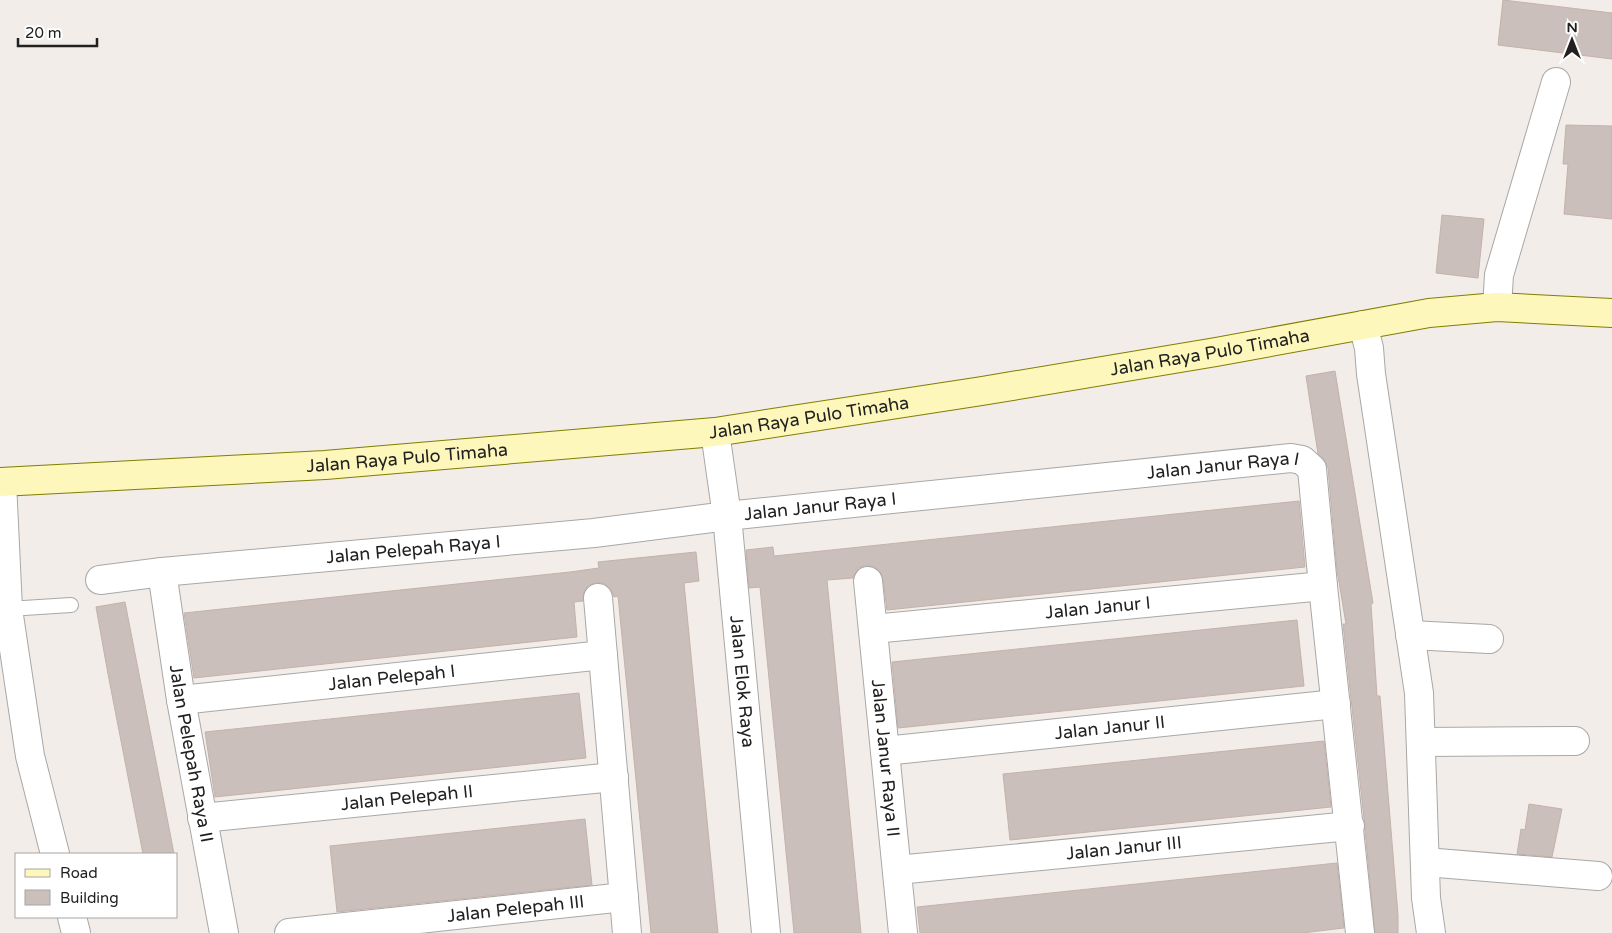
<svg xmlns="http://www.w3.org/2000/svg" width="1612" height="933" font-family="'Varela Round',sans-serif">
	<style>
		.building { fill: #cabfba; stroke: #c5b2a9 }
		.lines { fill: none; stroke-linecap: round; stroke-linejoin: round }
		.lane-casing { stroke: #a8a8a8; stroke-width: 16 }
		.street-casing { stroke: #a8a8a8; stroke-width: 30 }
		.secondary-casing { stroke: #817e00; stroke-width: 30 }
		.lane { stroke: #fff; stroke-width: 14 }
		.street { stroke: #fff; stroke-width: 28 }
		.secondary { stroke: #fdf7bb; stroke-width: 28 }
		.labels { text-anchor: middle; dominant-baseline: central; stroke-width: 4; stroke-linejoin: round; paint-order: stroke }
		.street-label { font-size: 18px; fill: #212121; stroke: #fff }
	</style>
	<rect width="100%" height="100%" fill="#f2ede8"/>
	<path class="building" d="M 1503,0 L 1612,13 L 1612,59 L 1498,45 Z
		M 1566,125 L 1612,126 L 1612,219 L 1564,214 L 1568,164 L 1563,164 Z
		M 1442,215 L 1484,219 L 1478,278 L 1436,273 Z
		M 1335,371 L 1373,603 L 1371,604 L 1377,696 L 1380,696 L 1398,915 L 1398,933 L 1375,933 L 1365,830 L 1365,824 L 1364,819 L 1343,624 L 1346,624 L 1337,570 L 1328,468 L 1323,458 L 1318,454 L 1306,376 Z
		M 1299,501 L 1305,567 L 887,610 L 883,579 L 880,572 L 875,567 L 867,565 L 859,568 L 853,578 L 827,580 L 861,933 L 794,933 L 760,587 L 749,588 L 746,550 L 773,547 L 774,556 Z
		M 696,552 L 699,581 L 684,583 L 718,933 L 651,933 L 618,596 L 614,597 L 611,589 L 605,584 L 597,582 L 589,585 L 584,592 L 583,601 L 574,602 L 577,637 L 194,678 L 184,613 L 570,572 L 599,568 L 598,562 Z
		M 125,602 L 170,833 L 174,854 L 143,854 L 108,674 L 96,607 Z
		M 1297,620 L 1304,686 L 898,728 L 892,662 Z
		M 579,693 L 586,758 L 215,797 L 205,732 Z
		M 1324,741 L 1331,807 L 1010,840 L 1003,774 Z
		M 1529,804 L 1562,809 L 1552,857 L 1517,854 L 1521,829 L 1525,830 Z
		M 585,819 L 592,885 L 337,912 L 330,846 Z
		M 1337,863 L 1344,928 L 1302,933 L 920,933 L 917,907 Z"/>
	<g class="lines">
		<g class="lane-casing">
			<path id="lane" d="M 8,609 L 71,605"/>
		</g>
		<g class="street-casing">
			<g id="street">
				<path d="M 1497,307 L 1499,275 L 1556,82"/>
				<path d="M 1363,325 L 1369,348 L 1371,374 L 1419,693 L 1426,898 L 1431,933"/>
				<path id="s1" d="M 715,432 L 727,516 L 766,933"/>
				<path d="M 2,482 L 8,609 L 30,756 L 55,854"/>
				<path id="s2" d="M 162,572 L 181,700 L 224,933"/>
				<path id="s3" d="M 100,580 L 162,572 L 594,533 L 727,516 L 1291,458 L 1302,460 L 1312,469 L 1323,586 L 1360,933"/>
				<path id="s4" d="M 868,581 L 903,933"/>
				<path d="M 598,598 L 627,933"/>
				<path id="s5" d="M 873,629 L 1323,586"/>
				<path d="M 1410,635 L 1489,639"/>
				<path id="s6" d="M 181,700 L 603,655"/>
				<path d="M 1421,742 L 1575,741"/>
				<path id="s7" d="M 885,751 L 1336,704"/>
				<path id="s8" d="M 202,818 L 614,777"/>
				<path d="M 1425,862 L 1598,876"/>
				<path id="s9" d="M 897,870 L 1350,826"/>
				<path d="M 72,917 L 76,933"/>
				<path id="s10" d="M 289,933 L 624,897"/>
			</g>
		</g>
		<g class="secondary-casing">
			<g id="secondary">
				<path id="s11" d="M 0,482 L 325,465 L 715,432 L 982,391 L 1216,352 L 1429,313 L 1497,307 L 1612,313"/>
			</g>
		</g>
		<use href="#lane" class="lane"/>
		<use href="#street" class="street"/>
		<use href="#secondary" class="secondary"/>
	</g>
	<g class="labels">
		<g class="street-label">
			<text stroke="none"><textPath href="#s11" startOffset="1218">Jalan Raya Pulo Timaha</textPath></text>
			<text stroke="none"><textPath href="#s11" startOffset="812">Jalan Raya Pulo Timaha</textPath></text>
			<text stroke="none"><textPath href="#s11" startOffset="408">Jalan Raya Pulo Timaha</textPath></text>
			<text stroke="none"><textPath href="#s3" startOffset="1129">Jalan Janur Raya I</textPath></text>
			<text stroke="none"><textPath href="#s3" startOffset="724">Jalan Janur Raya I</textPath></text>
			<text stroke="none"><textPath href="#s3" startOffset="315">Jalan Pelepah Raya I</textPath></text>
			<text stroke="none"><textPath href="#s5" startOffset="226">Jalan Janur I</textPath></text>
			<text stroke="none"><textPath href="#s6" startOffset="212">Jalan Pelepah I</textPath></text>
			<text stroke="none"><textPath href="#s1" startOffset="251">Jalan Elok Raya</textPath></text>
			<text stroke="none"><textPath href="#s7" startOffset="226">Jalan Janur II</textPath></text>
			<text stroke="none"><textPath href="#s2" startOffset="184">Jalan Pelepah Raya II</textPath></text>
			<text stroke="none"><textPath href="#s4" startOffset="178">Jalan Janur Raya II</textPath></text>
			<text stroke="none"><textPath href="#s8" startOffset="206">Jalan Pelepah II</textPath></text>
			<text stroke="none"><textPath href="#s9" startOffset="228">Jalan Janur III</textPath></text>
			<text stroke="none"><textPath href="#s10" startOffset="228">Jalan Pelepah III</textPath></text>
		</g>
	</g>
	<rect x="15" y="853" width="162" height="65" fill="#ffffff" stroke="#a6a6a6"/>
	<rect x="25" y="869" width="25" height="8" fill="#fdf7bb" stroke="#a6a6a6"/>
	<text x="60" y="878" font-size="15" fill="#212121">Road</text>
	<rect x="25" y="890" width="25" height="15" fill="#cabfba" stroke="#a6a6a6"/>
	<text x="60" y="903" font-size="15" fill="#212121">Building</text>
	<g transform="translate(1572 40)" stroke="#ffffff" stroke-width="4" paint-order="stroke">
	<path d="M0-4L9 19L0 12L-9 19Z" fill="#212121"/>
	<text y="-8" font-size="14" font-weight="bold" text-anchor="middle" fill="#212121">N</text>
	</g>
	<path d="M18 38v8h79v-8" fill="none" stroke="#212121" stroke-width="2.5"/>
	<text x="25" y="38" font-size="15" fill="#212121" stroke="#ffffff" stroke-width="4" paint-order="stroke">20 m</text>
</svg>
